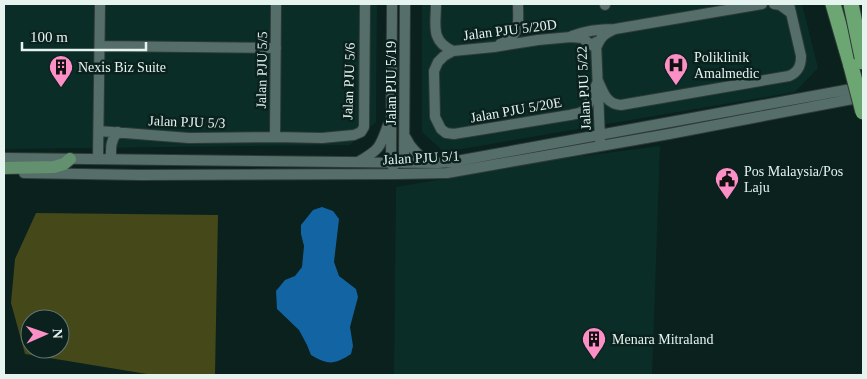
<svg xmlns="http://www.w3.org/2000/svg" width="867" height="379" font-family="Georgia,serif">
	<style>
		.built { fill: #0a2d28 }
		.green { fill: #454819; fill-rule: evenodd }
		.water { fill: #1364a2 }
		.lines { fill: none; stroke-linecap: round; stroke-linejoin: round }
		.minor-casing { stroke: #2e3a36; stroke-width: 12 }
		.major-casing { stroke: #2e3a36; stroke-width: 14 }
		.highway-casing { stroke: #2e3a36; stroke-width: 17 }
		.minor { stroke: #566e69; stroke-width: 10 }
		.major { stroke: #63906e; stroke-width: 12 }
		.highway { stroke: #6ca672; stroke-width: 15 }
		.highway-bridge-casing { stroke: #2e3a36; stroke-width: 17; stroke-linecap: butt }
		.highway-bridge { stroke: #6ca672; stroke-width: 15 }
		.labels { text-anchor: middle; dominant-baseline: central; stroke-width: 5; stroke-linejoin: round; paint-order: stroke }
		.street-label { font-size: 14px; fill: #e6f4f0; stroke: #0a211d }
		.poi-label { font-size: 14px; fill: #e6f4f0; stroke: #0a211d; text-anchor: start }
	</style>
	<rect width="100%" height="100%" fill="#0a211d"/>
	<path class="built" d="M 4,4 L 377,4 L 376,122 L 350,145 L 4,149 Z
		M 422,4 L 802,4 L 818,68 L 795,92 L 444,152 L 422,132 Z
		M 660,146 L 652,375 L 394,375 L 396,187 L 567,158 Z"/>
	<path class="green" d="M 36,213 L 218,215 L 215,375 L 153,375 L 25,354 L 11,303 L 15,259 ZM 30,319 L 60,319 L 60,349 L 30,349 Z"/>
	<path class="water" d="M 322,207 L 333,211 L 339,219 L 334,262 L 339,276 L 356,289 L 358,297 L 350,327 L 353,346 L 351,354 C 334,365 328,365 311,355 L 307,345 L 299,330 L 277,309 L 276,291 L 285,280 L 295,276 L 302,267 L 304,246 L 301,234 L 301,225 L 313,210 Z"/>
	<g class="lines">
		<g class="minor-casing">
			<path id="minor" d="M 392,4 L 391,163 L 393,167
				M 436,4 C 436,25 430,41 453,51
				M 774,4 L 780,5 L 791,13
				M 605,5 L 605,4
				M 572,36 C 587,30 600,29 615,29 L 762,4
				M 596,42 L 600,140
				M 500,44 C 522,33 518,25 518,4
				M 100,46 L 276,48
				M 598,81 L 586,109 L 580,113 L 570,115 L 454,134 L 446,133 L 441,129 L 435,117 L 434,71 L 438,62 L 444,56 L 453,51 L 494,47 L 538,40 L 571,37 L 582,38 L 596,48 C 601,36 604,34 615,29
				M 598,81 C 604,93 606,104 621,105 L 789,76 C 799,72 801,65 801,56 L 789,4
				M 99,131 L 189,138 L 275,137 L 322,138 L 354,135 L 361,132 L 364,127 L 365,4
				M 275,137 L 276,4
				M 406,138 C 411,149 419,155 428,163
				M 4,158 L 438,163 L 451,162 L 862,87
				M 98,159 L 100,4
				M 111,159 C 111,149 110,140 118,132
				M 358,162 C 379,150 380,148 388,125
				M 404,163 L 405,4
				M 24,173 L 140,175 L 397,174 L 447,173 L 669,134 L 863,97"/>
		</g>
		<g class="major-casing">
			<path id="major" d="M 4,168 L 54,167 L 64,164 L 70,159"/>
		</g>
		<g class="highway-casing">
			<path id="highway" d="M 833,4 L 851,66"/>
		</g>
		<use href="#minor" class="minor"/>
		<use href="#major" class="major"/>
		<use href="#highway" class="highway"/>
		<g class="highway-bridge-casing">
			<path id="highway-bridge" d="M 851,4 L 863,62
				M 851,66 L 863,112"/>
		</g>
		<use href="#highway-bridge" class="highway-bridge"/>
	</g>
	<defs>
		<g id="hospital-pin" transform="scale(1.25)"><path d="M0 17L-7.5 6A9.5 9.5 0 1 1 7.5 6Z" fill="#fb8fc6" stroke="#0a211d"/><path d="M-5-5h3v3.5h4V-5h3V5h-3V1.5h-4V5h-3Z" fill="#111"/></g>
		<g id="building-pin" transform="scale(1.25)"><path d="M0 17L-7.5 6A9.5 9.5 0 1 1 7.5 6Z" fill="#fb8fc6" stroke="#0a211d"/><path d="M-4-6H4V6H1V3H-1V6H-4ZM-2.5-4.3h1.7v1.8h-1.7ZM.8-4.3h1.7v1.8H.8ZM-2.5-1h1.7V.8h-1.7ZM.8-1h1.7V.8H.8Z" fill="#111"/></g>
		<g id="civic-pin" transform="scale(1.25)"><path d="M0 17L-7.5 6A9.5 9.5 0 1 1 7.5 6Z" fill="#fb8fc6" stroke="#0a211d"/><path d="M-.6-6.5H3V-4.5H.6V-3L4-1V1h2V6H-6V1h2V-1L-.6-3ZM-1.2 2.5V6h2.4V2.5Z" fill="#111"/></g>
	</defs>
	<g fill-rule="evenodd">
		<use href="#hospital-pin" x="676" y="65"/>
		<use href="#building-pin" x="61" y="67"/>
		<use href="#civic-pin" x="727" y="179"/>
		<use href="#building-pin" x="594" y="339"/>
	</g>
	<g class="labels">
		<g class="street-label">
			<text transform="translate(510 30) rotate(-7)">Jalan PJU 5/20D</text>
			<text transform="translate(262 70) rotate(-89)">Jalan PJU 5/5</text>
			<text transform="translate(349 81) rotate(-88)">Jalan PJU 5/6</text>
			<text transform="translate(391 83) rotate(-90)">Jalan PJU 5/19</text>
			<text transform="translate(584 88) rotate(-93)">Jalan PJU 5/22</text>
			<text transform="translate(516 110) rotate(-10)">Jalan PJU 5/20E</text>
			<text transform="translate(187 122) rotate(2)">Jalan PJU 5/3</text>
			<text transform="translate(421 158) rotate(-3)">Jalan PJU 5/1</text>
		</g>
		<g class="poi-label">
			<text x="694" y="57">Poliklinik<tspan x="694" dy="16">Amalmedic</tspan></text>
			<text x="78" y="67">Nexis Biz Suite</text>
			<text x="744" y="171">Pos Malaysia/Pos<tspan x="744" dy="16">Laju</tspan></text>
			<text x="612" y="339">Menara Mitraland</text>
		</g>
	</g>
	<rect width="867" height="379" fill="none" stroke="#e6f4f0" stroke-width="10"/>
	<g transform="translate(45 334) rotate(88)"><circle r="24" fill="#0a211d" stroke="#627571"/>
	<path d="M0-4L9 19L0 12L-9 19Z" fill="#fb8fc6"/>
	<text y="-8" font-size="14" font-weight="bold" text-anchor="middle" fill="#e6f4f0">N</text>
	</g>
	<path d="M22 42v8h124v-8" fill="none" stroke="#e6f4f0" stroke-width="2.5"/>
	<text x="30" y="42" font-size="15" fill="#e6f4f0" stroke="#0a211d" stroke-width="4" paint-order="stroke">100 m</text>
</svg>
